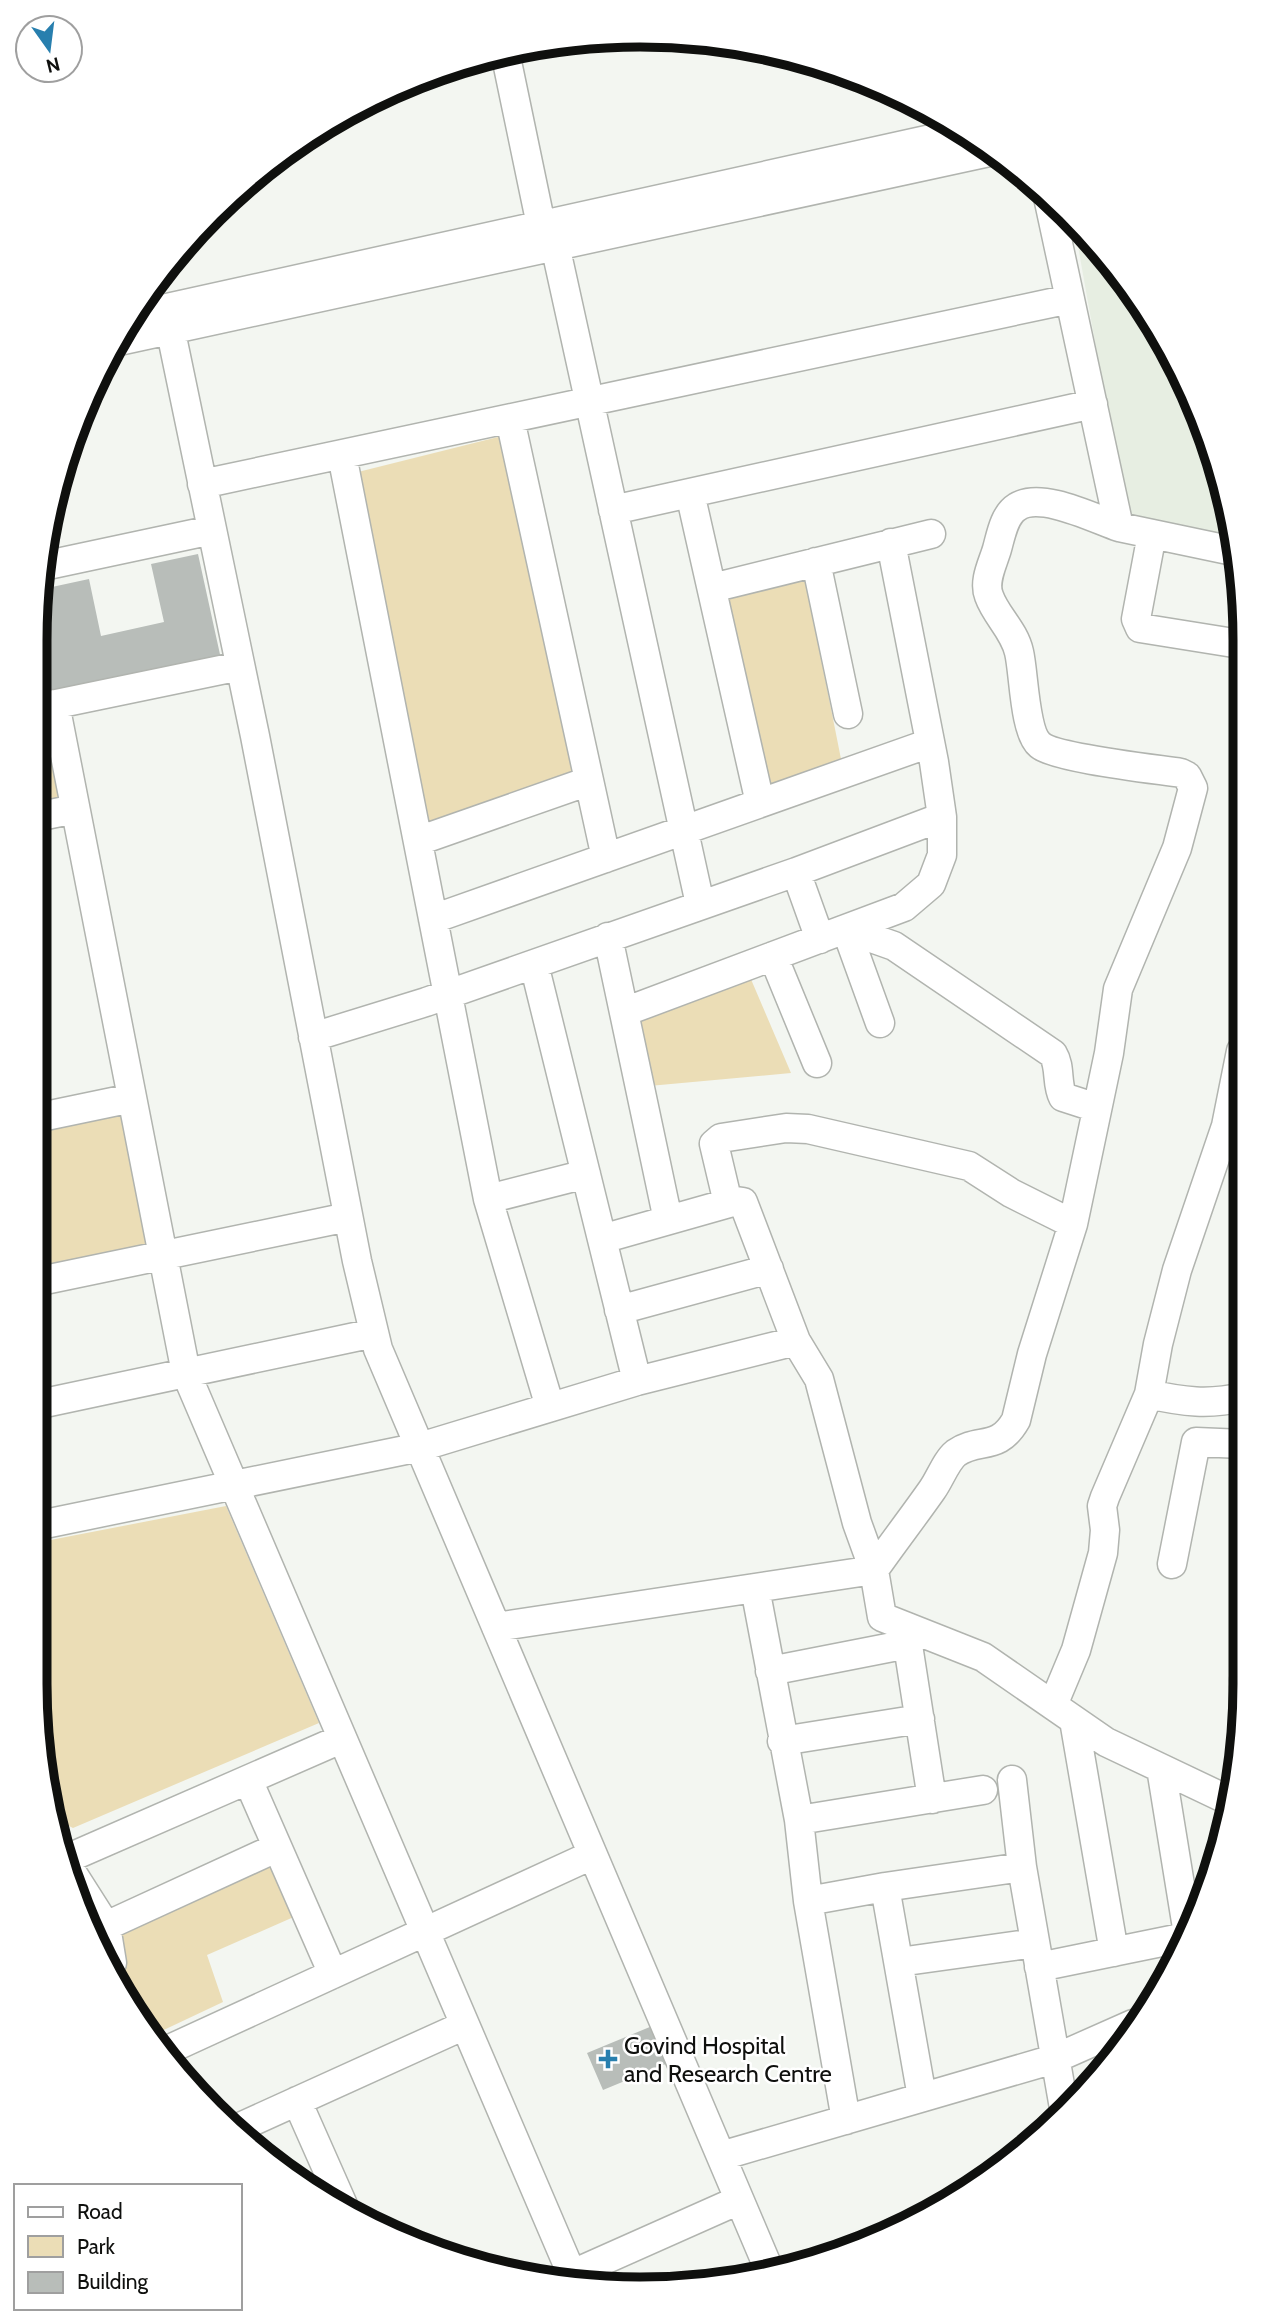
<svg xmlns="http://www.w3.org/2000/svg" width="1280" height="2324" font-family="Cabin,sans-serif">
	<style>
		.built { fill: #e7eee2 }
		.green { fill: #ebddb6 }
		.building { fill: #b8bdb9 }
		.lines { fill: none; stroke-linecap: round; stroke-linejoin: round }
		.minor-casing { stroke: #b1b4af; stroke-width: 31 }
		.minor { stroke: #fff; stroke-width: 28 }
		.poi-dot { fill: #287fae; stroke: #fff; stroke-width: 2.5 }
		.labels { text-anchor: middle; dominant-baseline: central; stroke-width: 5; stroke-linejoin: round; paint-order: stroke }
		.poi-label { font-size: 24px; fill: #0f100e; stroke: #fff; text-anchor: start }
		.rim { fill: none; stroke: #0f100e; stroke-width: 9 }
	</style>
	<rect width="100%" height="100%" fill="#f3f6f1"/>
	<path class="built" d="M 1073,218 L 1143,304 L 1213,445 L 1236,544 L 1127,522 Z"/>
	<path class="green" d="M 502,436 L 575,778 L 425,824 L 354,473 Z
		M 803,568 L 841,759 L 764,786 L 720,591 Z
		M 47,716 L 65,798 L 36,805 L 36,719 Z
		M 750,977 L 791,1073 L 649,1086 L 634,1019 Z
		M 122,1112 L 151,1247 L 48,1269 L 36,1209 L 36,1130 Z
		M 226,1506 L 319,1723 L 73,1828 L 57,1820 L 35,1684 L 35,1543 Z
		M 268,1857 L 296,1916 L 207,1955 L 223,2002 L 151,2036 L 127,1991 L 118,1927 Z"/>
	<path class="building" d="M 198,554 L 221,659 L 36,699 L 36,601 L 38,590 L 89,579 L 101,636 L 164,622 L 151,564 Z
		M 657,2024 L 673,2061 L 603,2090 L 587,2053 Z"/>
	<g class="lines">
		<g class="minor-casing">
			<path id="minor" d="M 505,52 L 541,225 L 555,245 L 700,904
				M 1048,197 L 1119,527 L 1238,552
				M 166,308 L 255,736 L 357,1261 L 378,1349 L 768,2267
				M 131,316 L 963,132
				M 114,342 L 989,152
				M 510,419 L 606,858
				M 342,455 L 488,1199 L 550,1407
				M 202,484 L 1070,299
				M 690,493 L 760,803
				M 613,510 L 1093,404
				M 1152,534 L 1136,619 L 1140,628 L 1240,644
				M 816,562 L 848,714
				M 43,566 L 212,530
				M 712,588 L 931,534
				M 55,704 L 186,1373 L 573,2277
				M 37,708 L 240,666
				M 36,817 L 75,809
				M 418,841 L 589,781
				M 796,872 L 820,939
				M 433,919 L 930,743
				M 846,929 L 894,946 L 1053,1054 C 1061,1067 1056,1084 1063,1097 L 1097,1108
				M 846,929 L 880,1023
				M 608,937 L 668,1220
				M 773,956 L 817,1063
				M 534,964 L 637,1381
				M 624,1012 L 904,907 L 931,884 L 942,855 L 942,817 L 934,762 L 891,543
				M 313,1037 L 426,1002 L 796,872 L 942,817
				M 36,1118 L 132,1098
				M 488,1199 L 586,1174
				M 728,1203 L 714,1144 L 721,1138 L 786,1128 L 808,1129 L 969,1166 L 1011,1193 L 1073,1224
				M 602,1239 L 736,1201 L 743,1202 L 796,1341 L 819,1379 L 857,1523 L 874,1570 C 893,1543 913,1517 932,1490 C 940,1479 946,1461 956,1453 C 979,1437 998,1452 1016,1420 L 1032,1354 L 1073,1224 L 1109,1053 L 1118,989 L 1177,848 L 1193,788 L 1187,776 L 1181,773 C 1155,769 1055,758 1040,745 C 1024,732 1024,672 1019,652 C 1014,630 996,616 989,596 C 983,581 993,563 997,549 C 1001,535 1004,515 1017,507 C 1041,491 1095,519 1119,527
				M 35,1282 L 348,1217
				M 619,1310 L 769,1269
				M 1149,1394 C 1183,1402 1209,1405 1243,1397
				M 35,1405 L 374,1333
				M 35,1526 L 420,1447 L 637,1381 L 796,1341
				M 1172,1564 L 1196,1442 L 1243,1444
				M 755,1588 L 799,1820 L 808,1901 L 846,2120
				M 905,1626 L 932,1799
				M 496,1627 L 874,1570 L 882,1617 L 983,1657 L 1106,1742 L 1228,1800
				M 770,1671 L 908,1644
				M 1244,1680 L 1244,1687
				M 1053,1705 L 1076,1650 L 1103,1553 L 1105,1530 L 1102,1506 L 1105,1497 L 1149,1394 L 1158,1344 L 1177,1270 L 1226,1126 L 1241,1051
				M 1074,1720 L 1114,1952
				M 782,1741 L 920,1719
				M 1161,1768 L 1188,1934
				M 248,1780 L 333,1974
				M 1012,1780 L 1022,1867 L 1064,2108
				M 799,1820 L 983,1790
				M 64,1860 L 341,1739
				M 64,1860 L 106,1926 L 112,1963
				M 885,1887 L 922,2097
				M 808,1901 L 885,1887 L 1022,1867
				M 106,1926 L 276,1848
				M 899,1962 L 1035,1943
				M 1039,1967 L 1186,1937
				M 161,2053 L 592,1855
				M 297,2101 L 343,2205
				M 240,2127 L 465,2025
				M 721,2156 L 1054,2059 L 1133,2024
				M 566,2277 L 739,2200"/>
		</g>
		<use href="#minor" class="minor"/>
	</g>
	<path class="poi-dot" d="M604.5 2048.5h7v7h7v7h-7v7h-7v-7h-7v-7h7z"/>
	<g class="labels">
		<g class="poi-label">
			<text x="624" y="2045">Govind Hospital<tspan x="624" dy="28">and Research Centre</tspan></text>
		</g>
	</g>
	<path d="M0 0H1280V2324H0ZM640 47H640A593 593 0 0 1 1233 640V1684A593 593 0 0 1 640 2277H640A593 593 0 0 1 47 1684V640A593 593 0 0 1 640 47Z" fill="#fff" fill-rule="evenodd"/>
	<path class="rim" d="M640 47H640A593 593 0 0 1 1233 640V1684A593 593 0 0 1 640 2277H640A593 593 0 0 1 47 1684V640A593 593 0 0 1 640 47Z"/>
	<rect x="14" y="2184" width="228" height="126" fill="#ffffff" stroke="#9f9f9f" stroke-width="2"/>
	<rect x="28" y="2207" width="35" height="10" fill="#ffffff" stroke="#9f9f9f" stroke-width="2"/>
	<text x="77" y="2219" font-size="21" fill="#0f100e">Road</text>
	<rect x="28" y="2236" width="35" height="21" fill="#ebddb6" stroke="#9f9f9f" stroke-width="2"/>
	<text x="77" y="2254" font-size="21" fill="#0f100e">Park</text>
	<rect x="28" y="2272" width="35" height="21" fill="#b8bdb9" stroke="#9f9f9f" stroke-width="2"/>
	<text x="77" y="2289" font-size="21" fill="#0f100e">Building</text>
	<g transform="translate(49 49) rotate(166)"><circle r="33" fill="#ffffff" stroke="#9f9f9f" stroke-width="2"/>
	<path d="M0-5L12 26L0 18L-12 26Z" fill="#287fae"/>
	<text y="-10" font-size="19" font-weight="bold" text-anchor="middle" fill="#0f100e">N</text>
	</g>
</svg>
